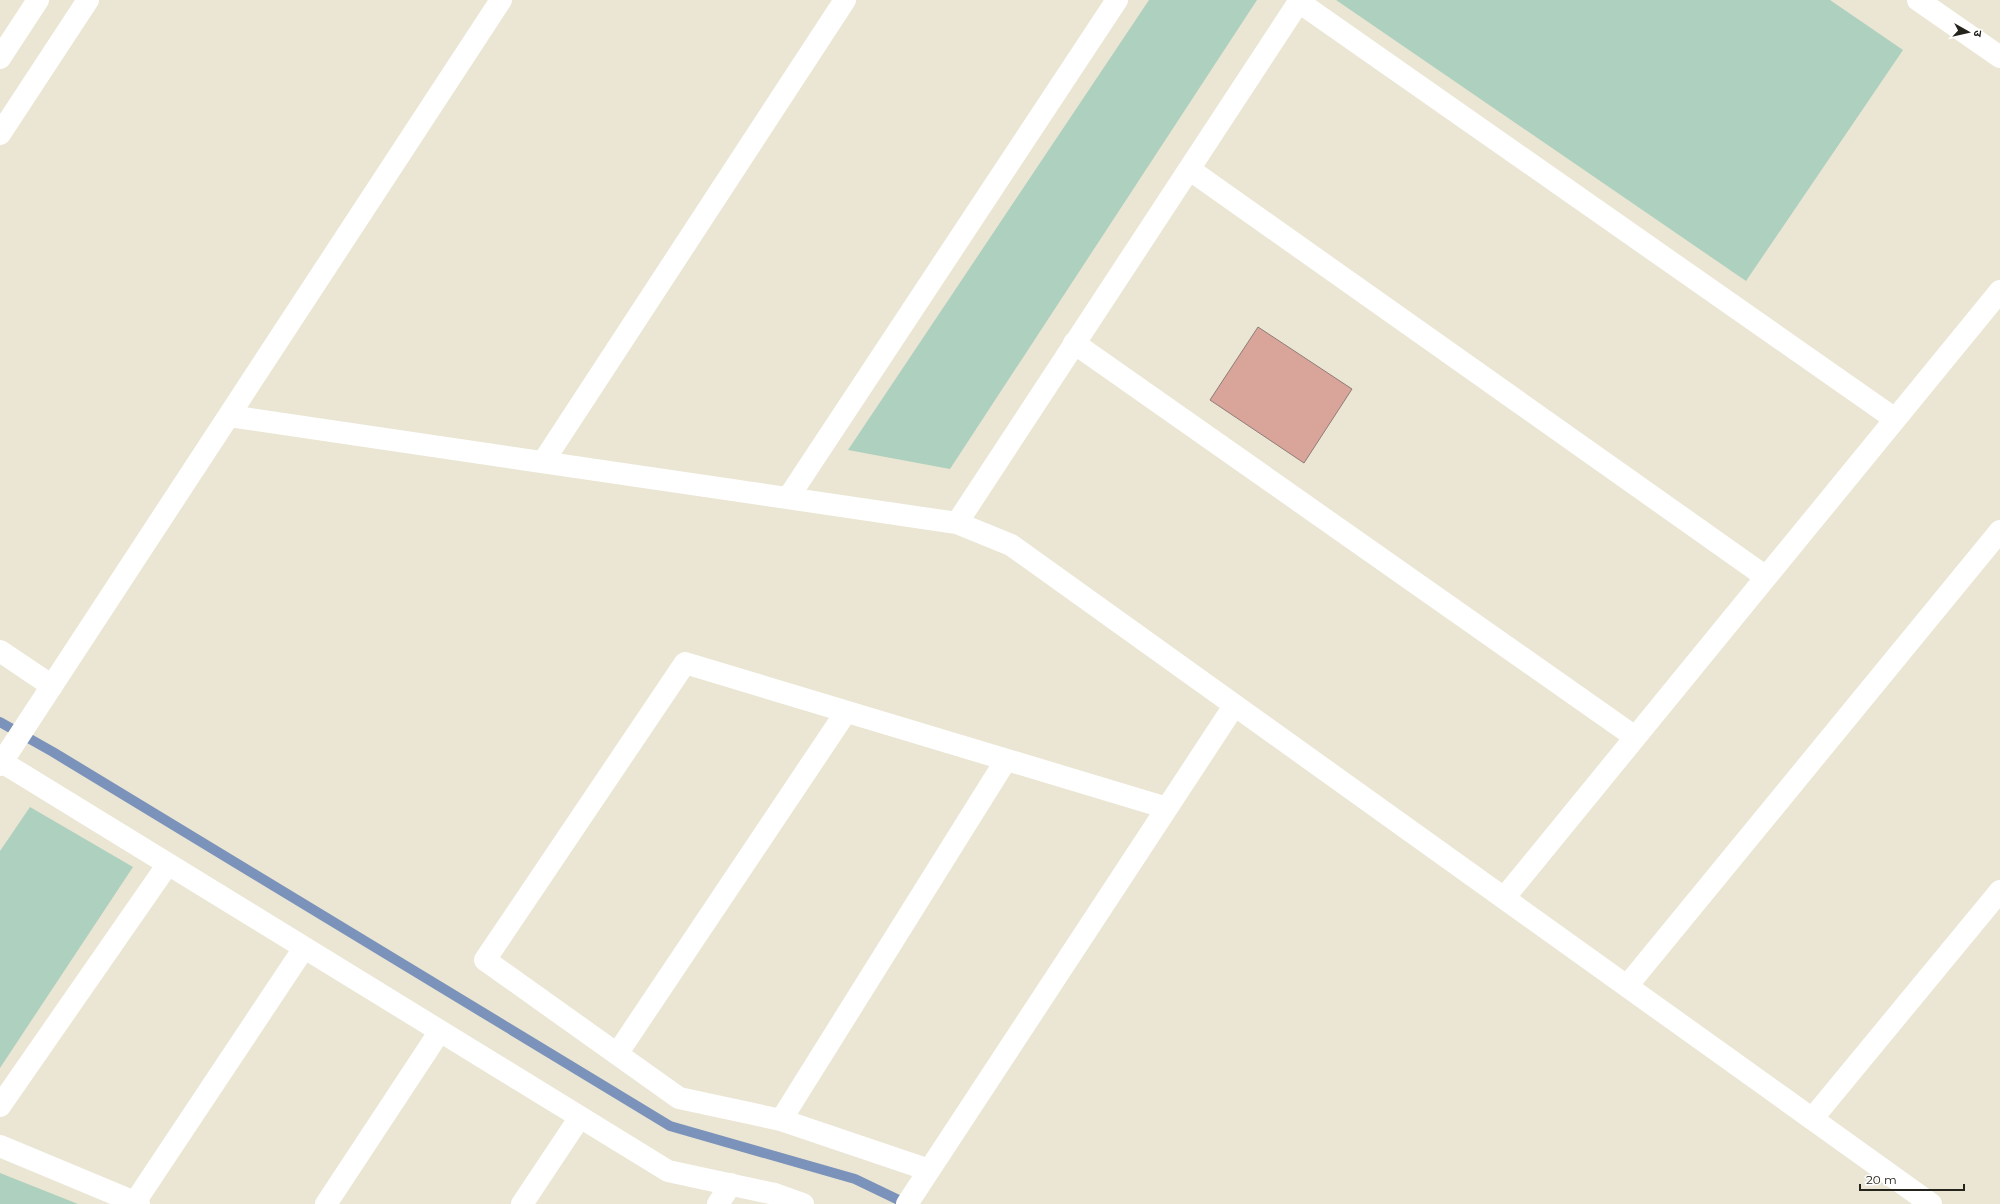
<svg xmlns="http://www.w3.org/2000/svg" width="2000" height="1204" font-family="Montserrat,'Noto Sans Devanagari',sans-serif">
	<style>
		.green { fill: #aed0bf }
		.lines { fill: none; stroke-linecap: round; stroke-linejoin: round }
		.stream { stroke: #7b92ba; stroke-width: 10 }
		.building { fill: #d9a499; stroke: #907b77 }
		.street { stroke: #fff; stroke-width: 22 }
		.secondary { stroke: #fff; stroke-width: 22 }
	</style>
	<rect width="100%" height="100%" fill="#eae6d3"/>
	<path class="green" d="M 1149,0 L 1257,0 L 950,469 L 848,450 Z
		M 1336,0 L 1830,0 L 1903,50 L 1746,281 Z
		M 30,807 L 133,867 L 0,1068 L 0,851 Z
		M 0,1173 L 78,1204 L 0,1204 Z"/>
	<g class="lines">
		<path class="stream" d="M 0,722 L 53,752 L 670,1126 L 855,1179 L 907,1204"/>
	</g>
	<path class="building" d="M 1258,327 L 1352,389 L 1304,463 L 1210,400 Z"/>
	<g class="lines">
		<path class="street" d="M 1918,0 L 2000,57
			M 1299,2 L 1895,419
			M 1189,169 L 1766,577
			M 1074,343 L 1635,737
			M 229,416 L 957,523 L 1011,545 L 1931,1204
			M 543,462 L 845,0
			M 788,498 L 1117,0
			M 957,523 L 1300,0
			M 0,651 L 52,686
			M 2,762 L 668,1171 L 775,1194 L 803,1204
			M 0,765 L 501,0
			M 1504,898 L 2000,291
			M 1627,986 L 2000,531
			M 617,1054 L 846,712
			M 0,1106 L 168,864
			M 1812,1119 L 2000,891
			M 781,1120 L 1006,760
			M 0,1146 L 139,1204
			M 929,1170 L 781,1120 L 679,1098 L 485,960 L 685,663 L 1167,808
			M 135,1202 L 304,948
			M 326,1204 L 440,1031
			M 522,1204 L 580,1117
			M 718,1204 L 731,1184
			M 907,1204 L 1234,706"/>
		<path class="secondary" d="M 0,58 L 38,0
			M 0,134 L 88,0"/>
	</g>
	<g transform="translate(1968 32) rotate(98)" stroke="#ffffff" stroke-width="3" paint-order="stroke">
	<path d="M0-3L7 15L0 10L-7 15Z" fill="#24231c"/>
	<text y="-6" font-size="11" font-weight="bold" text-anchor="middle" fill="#24231c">उ</text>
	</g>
	<path d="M1860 1184v6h104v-6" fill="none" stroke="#24231c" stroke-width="2"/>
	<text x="1866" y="1184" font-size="12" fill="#24231c" stroke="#ffffff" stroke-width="3" paint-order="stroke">20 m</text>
</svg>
